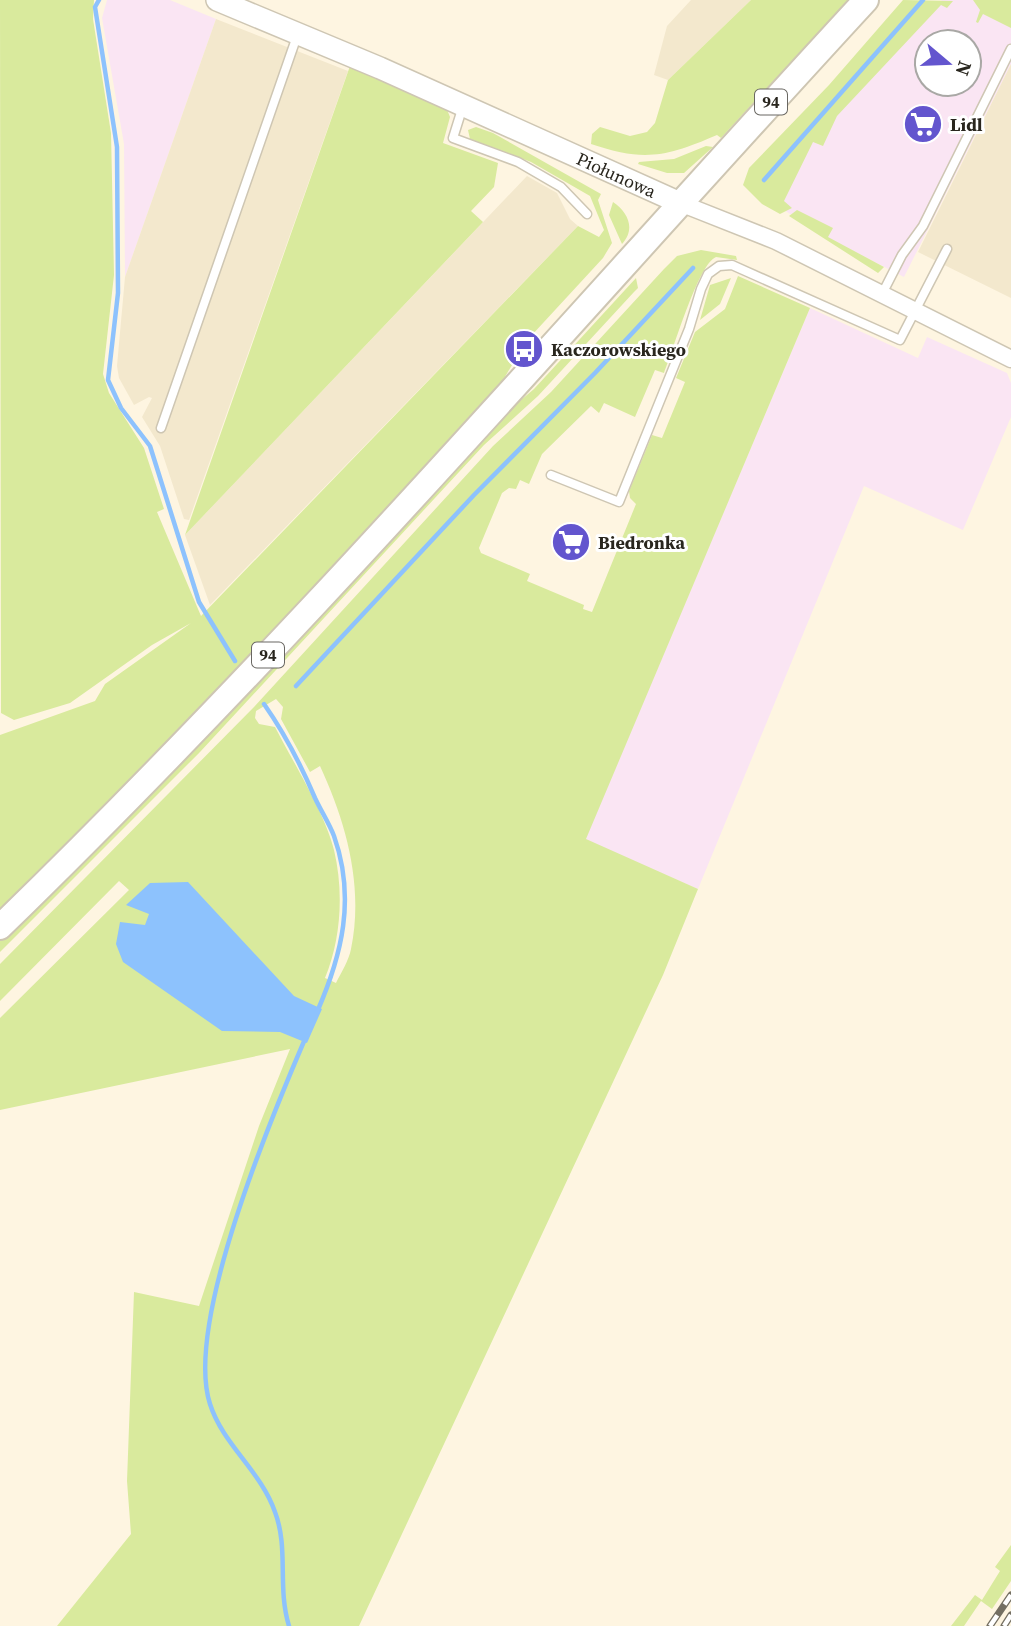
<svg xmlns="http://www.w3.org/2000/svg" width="1011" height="1626" font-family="'Source Serif 4',serif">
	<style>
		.commercial { fill: #fae5f3; fill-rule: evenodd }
		.built { fill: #f3e8cd }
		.green { fill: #d9ea9d; fill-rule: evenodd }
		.water { fill: #8dc2fd }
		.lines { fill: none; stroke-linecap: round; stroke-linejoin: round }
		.stream { stroke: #8dc2fd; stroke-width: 4.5 }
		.lane-casing { stroke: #cec6b3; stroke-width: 11 }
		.street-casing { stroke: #cec6b3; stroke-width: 19 }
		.secondary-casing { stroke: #cec6b3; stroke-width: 24 }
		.primary-casing { stroke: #cec6b3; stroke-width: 28 }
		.lane { stroke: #fff; stroke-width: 8 }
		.street { stroke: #fff; stroke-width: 16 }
		.secondary { stroke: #fff; stroke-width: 21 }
		.primary { stroke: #fff; stroke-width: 24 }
		.rail-casing { stroke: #746f62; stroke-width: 7 }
		.rail { stroke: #fff; stroke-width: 4.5; stroke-dasharray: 13; stroke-linecap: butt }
		.labels { text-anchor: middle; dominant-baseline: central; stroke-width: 6; stroke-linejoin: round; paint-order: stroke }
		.shield { fill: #fff; stroke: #696762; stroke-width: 2 }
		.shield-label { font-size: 16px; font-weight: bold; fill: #29261e }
		.poi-label { font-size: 18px; font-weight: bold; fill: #29261e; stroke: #fff; text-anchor: start }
		.street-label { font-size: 18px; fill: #29261e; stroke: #fff }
	</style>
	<rect width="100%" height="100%" fill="#fef5e1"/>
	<path class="commercial" d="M 107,0 L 170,0 L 216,19 L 125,277 L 124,144 L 102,18 Z
		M 942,0 L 973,0 L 1011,25 L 1011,64 L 904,277 L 828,238 L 776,205 L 807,145 ZM 927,42 L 969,42 L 969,84 L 927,84 Z
		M 810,308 L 918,358 L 927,337 L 1007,373 L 1011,383 L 1011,417 L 963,530 L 864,486 L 698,889 L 585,840 Z"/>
	<path class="built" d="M 691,0 L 751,0 L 668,80 L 654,75 L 667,26 Z
		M 216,19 L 348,71 L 189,520 L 184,519 L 160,446 L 142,417 L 152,398 L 149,397 L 134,405 L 119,378 L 117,366 L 125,277 Z
		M 1011,64 L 1011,298 L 918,252 Z
		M 527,176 L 557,193 L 570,219 L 578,226 L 210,605 L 185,535 Z"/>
	<path class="green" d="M 0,0 L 94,0 L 93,19 L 111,133 L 112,179 L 114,275 L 103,374 L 109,393 L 144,448 L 164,509 L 157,512 L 201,616 L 578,226 L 599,237 L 604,230 L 590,196 L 531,162 L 470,139 L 468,130 L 476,127 L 493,133 L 601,194 L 598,200 L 612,243 L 603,258 L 508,361 L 512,365 L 493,397 L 292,615 L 0,914 L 0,735 L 95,701 L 105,684 L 191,623 L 152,645 L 70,703 L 14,720 L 1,713 Z
		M 751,0 L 848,0 L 721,138 L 717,135 C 666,157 644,162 591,144 L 592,134 L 600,127 L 630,136 L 647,132 L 655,123 L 668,80 Z
		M 903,0 L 953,1 L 947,8 L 941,5 L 837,116 L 823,146 L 813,142 L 784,201 L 792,208 L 780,214 L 762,204 L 743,185 L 749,168 L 829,85 Z
		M 973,0 L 1011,0 L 1011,28 L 983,14 L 978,23 L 976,22 L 980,10 Z
		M 350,66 L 446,107 L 450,117 L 443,143 L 498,163 L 494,187 L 471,211 L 483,222 L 185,535 Z
		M 706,146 L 713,147 L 684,173 L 667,173 L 638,164 L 639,162 L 674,159 Z
		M 613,202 C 628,212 636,229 622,244 L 609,215 Z
		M 797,210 L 833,228 L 828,237 L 884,267 L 878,273 L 789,216 Z
		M 701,250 L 736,256 L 737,260 L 716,257 C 698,264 673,351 664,373 L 655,370 L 635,417 L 604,403 L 599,413 L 591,406 L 542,454 L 529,484 L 520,480 L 516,489 L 509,488 L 502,493 L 479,548 L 481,553 L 530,574 L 527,581 L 584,605 L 583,609 L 592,612 L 636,504 L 630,498 L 629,491 L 652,435 L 662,438 L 685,382 L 676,378 L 695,332 L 725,309 L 738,276 L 810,308 L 586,839 L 698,889 L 663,975 L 359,1626 L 57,1626 L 131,1534 L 127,1481 L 134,1292 L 199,1306 L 259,1126 L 290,1049 L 0,1110 L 0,1018 L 129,890 L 119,881 L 0,1001 L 0,964 L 254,707 L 493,446 L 551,392 L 664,269 L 677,256 ZM 276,699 L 283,707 L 281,719 L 310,772 L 320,766 C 346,822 364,886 351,949 C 349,960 341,973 336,983 L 325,978 C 341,939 344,892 334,850 C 325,813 293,762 275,727 L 259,724 L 255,718 L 256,711 Z
		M 636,278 L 638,288 L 634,292 L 538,396 L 484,445 L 200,752 L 0,952 L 0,940 L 10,928 L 495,422 L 534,389 Z
		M 731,278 L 720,304 L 700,320 L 710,285 Z
		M 1011,1545 L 1011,1581 L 992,1609 L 981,1601 L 964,1626 L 951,1626 L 975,1595 L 982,1600 L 1000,1571 L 995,1567 Z"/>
	<path class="water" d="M 188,882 L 294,996 L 322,1009 L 307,1043 L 280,1032 L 222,1031 L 123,962 L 116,944 L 120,922 L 145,925 L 149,914 L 126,905 L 150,883 Z"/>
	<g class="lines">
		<path class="stream" d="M 99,0 L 95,7 L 117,147 L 118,293 L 108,380 L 121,408 L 150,446 L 199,602 L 235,661
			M 764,180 L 923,0
			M 296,686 L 474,495 L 595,373 L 693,268
			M 264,704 C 285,734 301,765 315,798 C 321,811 329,823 334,836 C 356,898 342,955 317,1012
			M 289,1626 C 277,1587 289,1549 275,1512 C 261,1471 223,1445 210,1404 C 184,1324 271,1118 305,1039"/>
		<g class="lane-casing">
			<path id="lane" d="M 463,106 L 453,138 L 518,162 L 561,187 L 587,214
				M 881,296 L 902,255 L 923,226 L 1011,49
				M 161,428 L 297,36
				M 551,475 L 619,502 L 689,329 L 701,289 L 708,274 L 719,266 L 732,265 L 900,340 L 947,249"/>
		</g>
		<g class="street-casing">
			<path id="street" d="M 680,203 L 776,241 L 1011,359"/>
		</g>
		<g class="secondary-casing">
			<g id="secondary">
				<path id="s1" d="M 217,0 L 380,68 L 680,203"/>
			</g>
		</g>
		<g class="primary-casing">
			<path id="primary" d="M 0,927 C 304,632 579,311 866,0"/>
		</g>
		<use href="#lane" class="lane"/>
		<use href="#street" class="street"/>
		<use href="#secondary" class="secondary"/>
		<use href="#primary" class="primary"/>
		<g class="rail-casing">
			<path id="rail" d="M 990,1626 L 1011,1595
				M 1004,1626 L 1011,1615"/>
		</g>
		<use href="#rail" class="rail"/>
	</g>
	<defs>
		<g id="supermarket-disc" transform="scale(2.0125)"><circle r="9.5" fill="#6355ce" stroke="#fff"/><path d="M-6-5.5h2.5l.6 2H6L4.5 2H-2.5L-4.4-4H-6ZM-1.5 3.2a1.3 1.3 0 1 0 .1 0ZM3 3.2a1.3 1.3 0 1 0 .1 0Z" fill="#fff"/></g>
		<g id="bus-disc" transform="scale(2.0125)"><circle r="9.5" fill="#6355ce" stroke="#fff"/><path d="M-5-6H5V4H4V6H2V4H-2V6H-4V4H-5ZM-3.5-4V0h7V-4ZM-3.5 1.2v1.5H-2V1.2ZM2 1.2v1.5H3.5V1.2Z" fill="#fff"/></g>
	</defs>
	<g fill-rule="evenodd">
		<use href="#supermarket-disc" x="923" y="124"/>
		<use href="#bus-disc" x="524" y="349"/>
		<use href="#supermarket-disc" x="571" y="542"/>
	</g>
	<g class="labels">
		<g class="shield">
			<rect x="755" y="89.5" width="32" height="25" rx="5"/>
			<rect x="252" y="642.5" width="32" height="25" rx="5"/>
		</g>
		<g class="shield-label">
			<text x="771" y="102">94</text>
			<text x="268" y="655">94</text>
		</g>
		<g class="poi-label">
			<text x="950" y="124">Lidl</text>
			<text x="551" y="349">Kaczorowskiego</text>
			<text x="598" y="542">Biedronka</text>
		</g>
		<g class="street-label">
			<text stroke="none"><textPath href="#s1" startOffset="436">Piołunowa</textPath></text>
		</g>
	</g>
	<g transform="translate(948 63) rotate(109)"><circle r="33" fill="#ffffff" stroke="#a9a8a5" stroke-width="2"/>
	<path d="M0-5L12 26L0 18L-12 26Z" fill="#6355ce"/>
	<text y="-10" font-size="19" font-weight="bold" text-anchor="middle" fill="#29261e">N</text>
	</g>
</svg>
